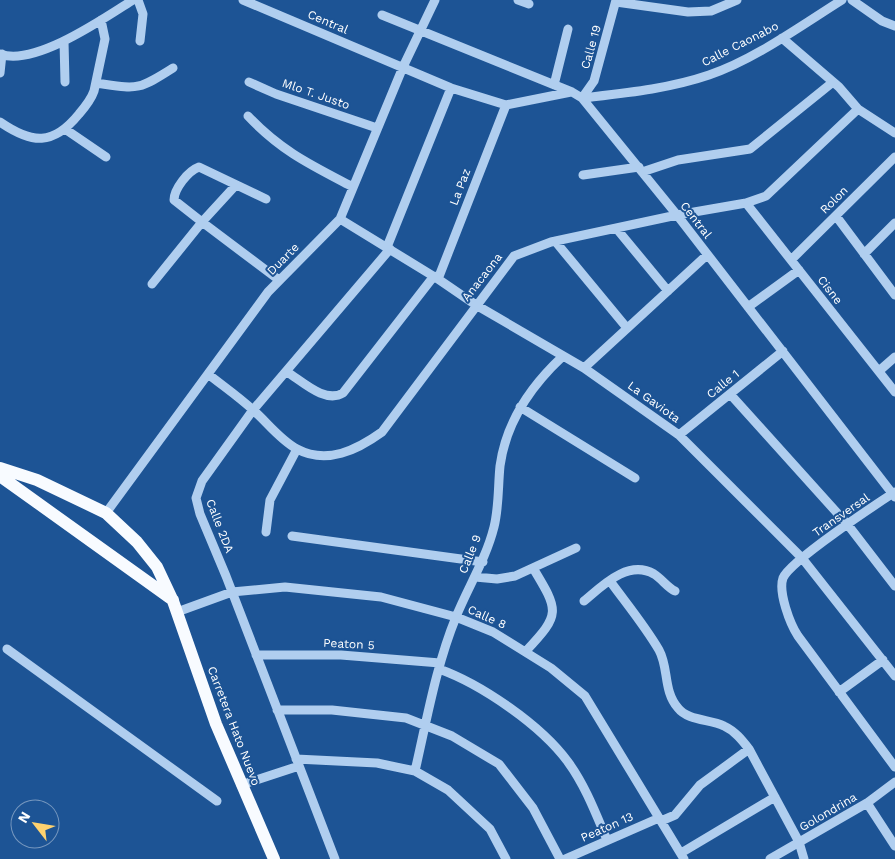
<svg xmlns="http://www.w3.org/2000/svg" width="895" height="859" font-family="'Work Sans',sans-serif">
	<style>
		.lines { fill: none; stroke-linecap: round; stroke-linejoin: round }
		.minor { stroke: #b0ceef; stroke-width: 9 }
		.major { stroke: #f8fbff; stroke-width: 12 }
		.labels { text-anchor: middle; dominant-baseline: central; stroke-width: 4; stroke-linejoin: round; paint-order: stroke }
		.street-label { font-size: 12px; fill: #fff; stroke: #1d5495 }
	</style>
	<rect width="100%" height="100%" fill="#1d5495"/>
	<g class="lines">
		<path class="minor" d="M 138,0 L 143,14 L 140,41
			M 243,0 L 451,88 L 506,105 L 571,92
			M 518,0 L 529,4
			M 852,0 L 882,21 L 895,26
			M 616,2 L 688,12 L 711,11 L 737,0
			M 382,15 L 572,92 L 582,98 L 677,215 L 895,497
			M 782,38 L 839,87 L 858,109 L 895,133
			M 64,41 L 65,82
			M 0,54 C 34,67 103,19 133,0
			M 0,73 L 2,54
			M 249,82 L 276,94 L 377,128
			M 96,83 C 138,89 137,91 173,68
			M 554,85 L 568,29
			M 582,98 C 625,93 668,89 709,75 C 754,60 802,25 842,0
			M 582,98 L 594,81 L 616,0
			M 248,116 C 281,151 311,165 353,187
			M 0,122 C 32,144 53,146 79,114 C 85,107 91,100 94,91 L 105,39 L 101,20
			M 65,129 L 106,157
			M 642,172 L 678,160 L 750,149 L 833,82
			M 583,175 L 639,167
			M 235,186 L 202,222 L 174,200 C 174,189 188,171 199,167 L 266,199
			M 746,203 L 895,392
			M 836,216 L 895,295
			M 340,219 L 438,279 L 476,305 L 584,368 L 679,435 L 802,558 L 895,676
			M 616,228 L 668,291
			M 555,241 L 627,328
			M 387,247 L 451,88
			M 864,254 L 895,223
			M 791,260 L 895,157
			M 438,279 L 506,105
			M 152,284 L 202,222 L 279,280
			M 748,307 L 799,270
			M 584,368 L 707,255
			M 879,371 L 895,357
			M 287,372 C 302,381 325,404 343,393 L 434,276
			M 208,374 C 223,386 239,397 253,410 C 267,422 280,440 297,449 C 327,465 357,450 382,432 L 514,256 L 551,242 L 677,215 L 746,203 L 766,196 L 858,109
			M 730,394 L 848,525 L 895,586
			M 520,407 L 635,478
			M 679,435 L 783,351
			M 895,492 C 875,505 790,561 783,578 C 778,592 790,624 798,636 L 895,767
			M 106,513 L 268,292 L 340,219 L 403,67 L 435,0
			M 266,532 L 270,500 L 297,449
			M 292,536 L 483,562
			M 475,577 L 497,579 L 515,576 L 576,548
			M 610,581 C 626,603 645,626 659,650 C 669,668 663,691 678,708 C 688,721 710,719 724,726 C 735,731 742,740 749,749 L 799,842 L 804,859
			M 584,601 C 602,586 628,559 654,574 C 662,579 667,587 675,591
			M 177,612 L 232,592 L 285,587 L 381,597 L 456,617 L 493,632 L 551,668 L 585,696 L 684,859
			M 7,649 L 217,801
			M 526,651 C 561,614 559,611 533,568
			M 256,655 L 341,655 L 440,663
			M 439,669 C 481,684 541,725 568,762 C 585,785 596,814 607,840
			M 839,692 L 883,660
			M 277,710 L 332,710 L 406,718 L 452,736 L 499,764 L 533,808 L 560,859
			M 296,759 L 377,763 L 415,771 L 448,790 L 490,829 L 506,859
			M 415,771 C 427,719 436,666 456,617 C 468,587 486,559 494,527 C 499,507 498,486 500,466 C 506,422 531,386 562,357
			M 241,785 L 299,766
			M 867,803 L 895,846
			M 661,821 L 675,815 L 700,785 L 749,749
			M 681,853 L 775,797
			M 335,859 L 226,576 L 200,514 L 196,498 L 202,481 L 253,410 L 390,249
			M 565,859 L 659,818
			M 770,859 L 867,803 L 895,782"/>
		<path class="major" d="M 0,468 L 37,480 L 106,513 L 137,542 L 157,567 L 173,601 L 216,724 L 274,859
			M 0,476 L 173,600"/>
	</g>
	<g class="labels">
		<g class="street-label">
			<text transform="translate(328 22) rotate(23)">Central</text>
			<text transform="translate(740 44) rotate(-27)">Calle Caonabo</text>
			<text transform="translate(591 47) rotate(-74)">Calle 19</text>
			<text transform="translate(316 94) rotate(19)">Mlo T. Justo</text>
			<text transform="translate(460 187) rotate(-69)">La Paz</text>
			<text transform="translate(834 200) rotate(-45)">Rolon</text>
			<text transform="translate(696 220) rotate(52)">Central</text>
			<text transform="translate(283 259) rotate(-45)">Duarte</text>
			<text transform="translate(482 277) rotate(-52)">Anacaona</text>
			<text transform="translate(830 290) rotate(52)">Cisne</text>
			<text transform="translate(723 384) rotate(-39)">Calle 1</text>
			<text transform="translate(654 402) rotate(36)">La Gaviota</text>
			<text transform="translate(841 515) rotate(-35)">Transversal</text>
			<text transform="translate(220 526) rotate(69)">Calle 2DA</text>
			<text transform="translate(470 554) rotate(-68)">Calle 9</text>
			<text transform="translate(487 617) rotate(24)">Calle 8</text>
			<text transform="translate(349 644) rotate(3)">Peaton 5</text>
			<text transform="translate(234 726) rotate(69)">Carretera Hato Nuevo</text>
			<text transform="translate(828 812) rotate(-30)">Golondrina</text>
			<text transform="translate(607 827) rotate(-24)">Peaton 13</text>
		</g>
	</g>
	<g transform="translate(35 824) rotate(301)"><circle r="24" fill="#1d5495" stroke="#7798bf"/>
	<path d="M0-4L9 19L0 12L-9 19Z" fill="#fed26f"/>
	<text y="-8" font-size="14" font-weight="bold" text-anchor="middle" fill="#ffffff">N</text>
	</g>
</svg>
